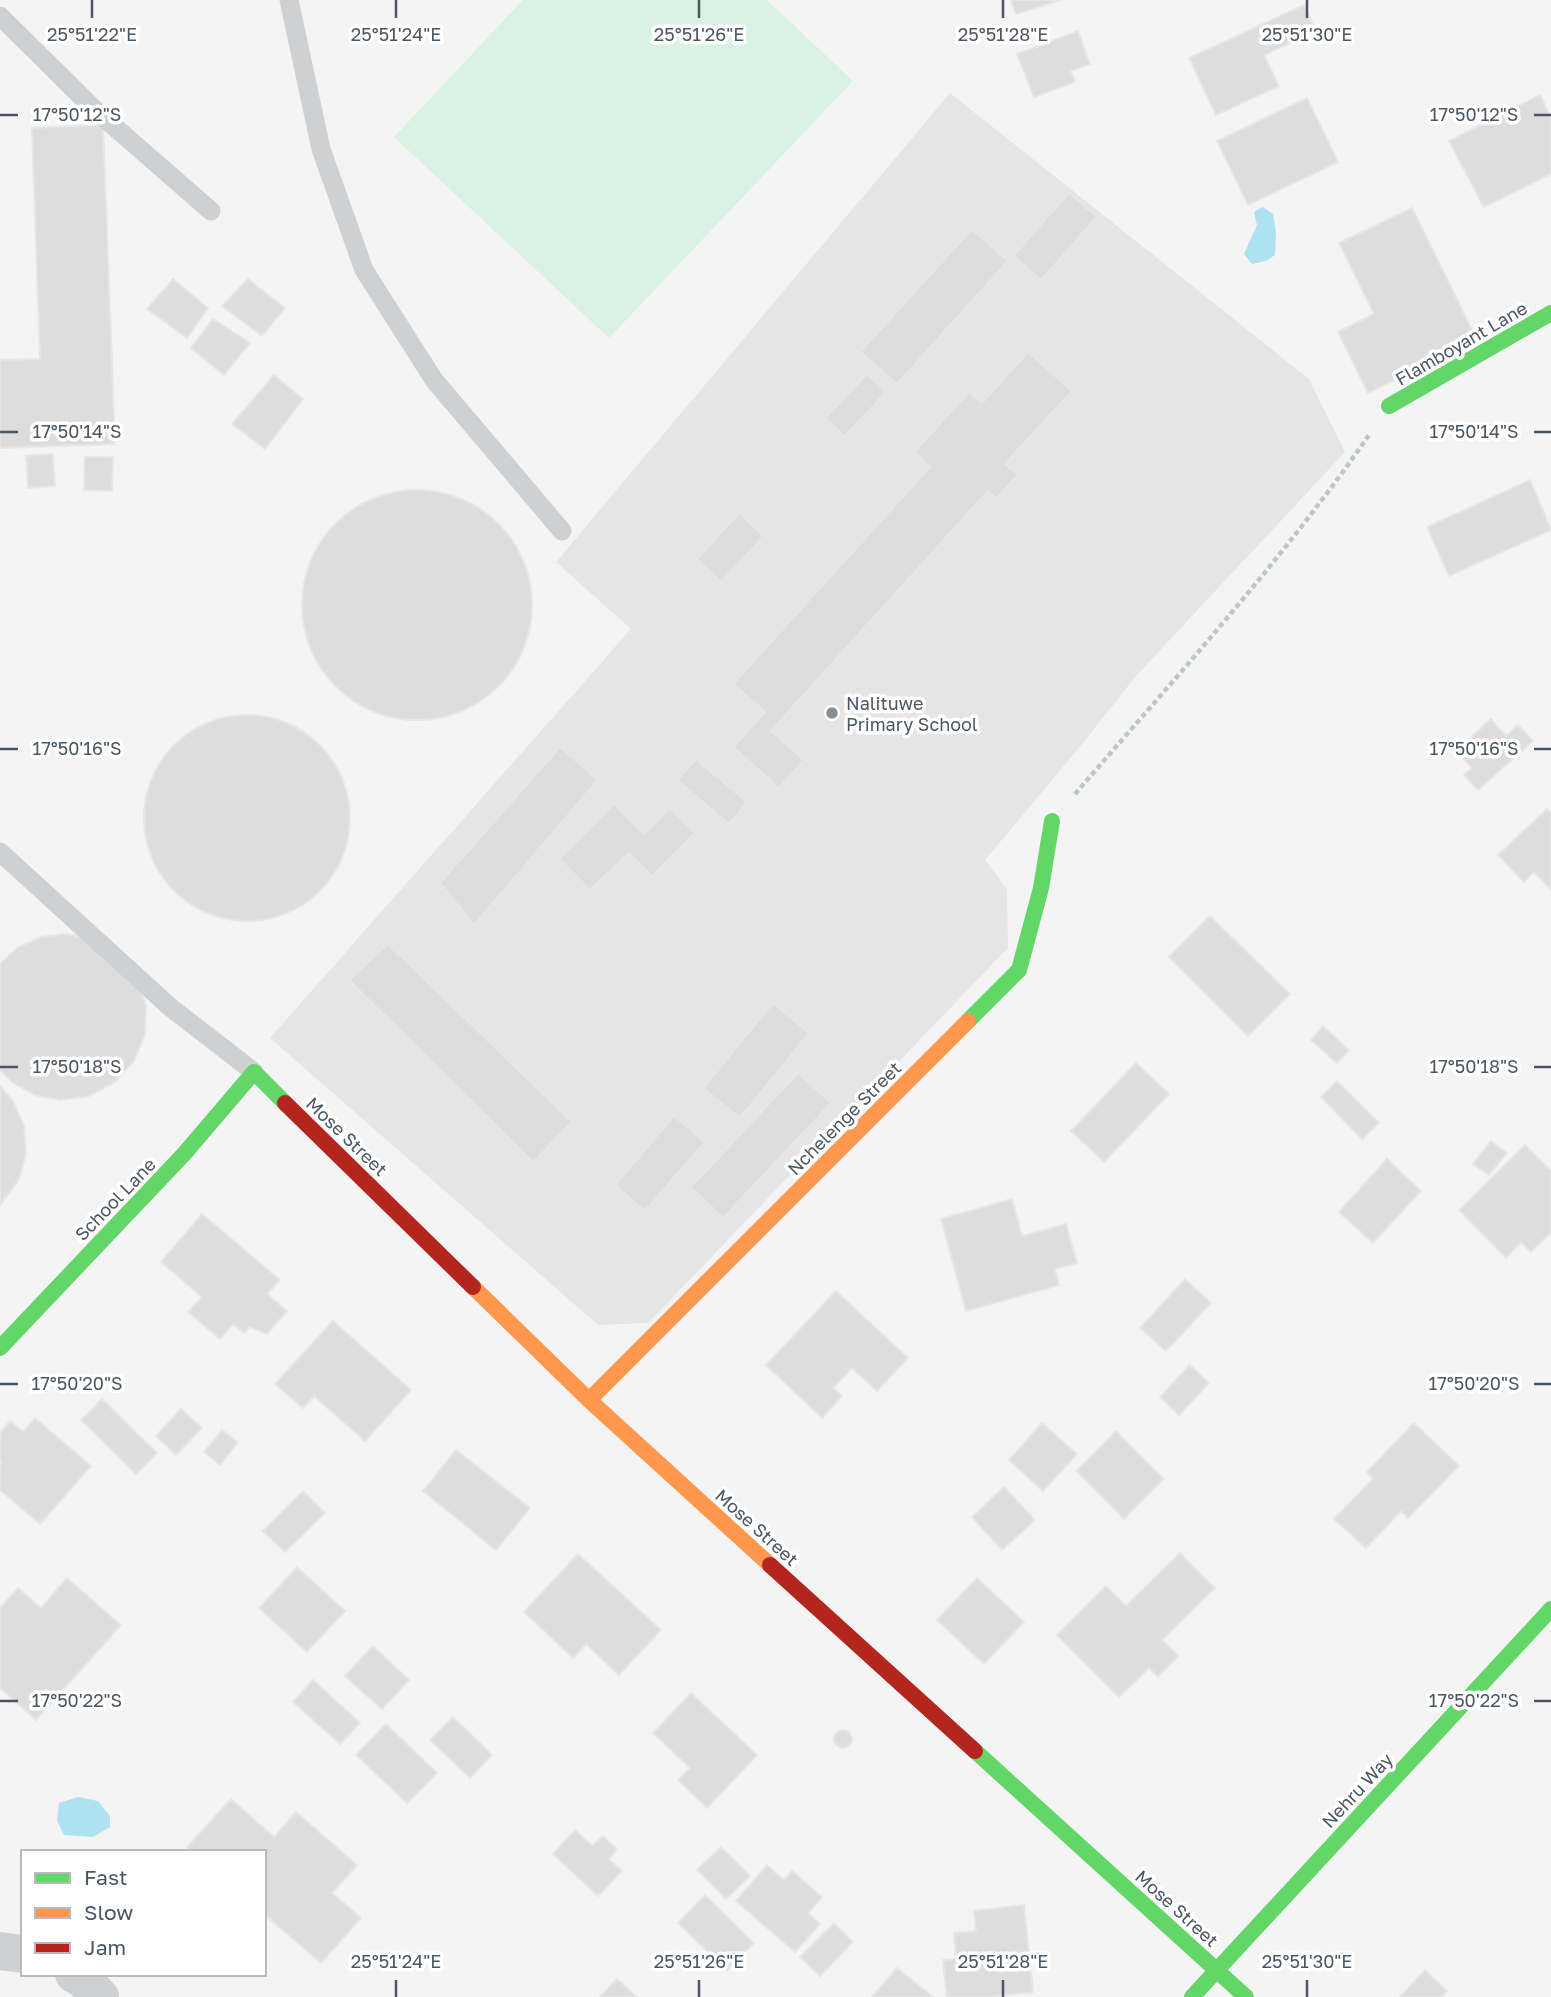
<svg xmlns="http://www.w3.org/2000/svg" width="1551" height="1997" font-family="'Golos Text',sans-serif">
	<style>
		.education { fill: #e6e5e6 }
		.green { fill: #d9f2e3 }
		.water { fill: #aee2f0 }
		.building { fill: #ddddde; stroke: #e5e6e7; stroke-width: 2 }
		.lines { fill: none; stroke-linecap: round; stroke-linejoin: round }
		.path { stroke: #bcc7c4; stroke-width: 4.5; stroke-dasharray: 5 3.5; stroke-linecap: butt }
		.lane { stroke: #ced0d2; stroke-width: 19 }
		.street { stroke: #ced0d2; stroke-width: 38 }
		.fast { stroke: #63d668; stroke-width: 16 }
		.slow { stroke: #ff974d; stroke-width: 16 }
		.jam { stroke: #b3261e; stroke-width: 16 }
		.ticks { fill: none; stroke: #4a5661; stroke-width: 2.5 }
		.poi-dot { fill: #868d94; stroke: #fff; stroke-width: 2.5 }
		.labels { text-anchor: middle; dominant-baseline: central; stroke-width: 7; stroke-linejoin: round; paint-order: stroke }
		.street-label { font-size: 18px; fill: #4a5661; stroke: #fff }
		.poi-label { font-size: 18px; fill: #4a5661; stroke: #fff; text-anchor: start }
		.ticks-label { font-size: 18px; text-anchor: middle; fill: #4a5661; stroke: #fff; stroke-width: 7; stroke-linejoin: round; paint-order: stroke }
	</style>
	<rect width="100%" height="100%" fill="#f4f4f4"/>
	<path class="education" d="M 950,93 L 1309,379 L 1345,452 L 1136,676 L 1078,749 L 985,860 L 1007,889 L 1008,948 L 648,1323 L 598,1325 L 270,1038 L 631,629 L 556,562 Z"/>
	<path class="green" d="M 523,0 L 767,0 L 853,81 L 609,338 L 394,137 Z"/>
	<path class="water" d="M 1263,207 L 1273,214 L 1276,233 L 1275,255 L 1266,261 L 1252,264 L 1244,254 L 1257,225 L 1254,212 Z
		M 78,1797 L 98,1801 L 110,1816 L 110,1827 L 93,1837 L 64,1835 L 57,1821 L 59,1803 Z"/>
	<path class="building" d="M 1011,0 L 1061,0 L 1016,14 Z
		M 1304,5 L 1316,31 L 1264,55 L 1279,86 L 1216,115 L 1189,58 Z
		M 1078,31 L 1090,64 L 1071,71 L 1075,82 L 1034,97 L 1017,54 Z
		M 1540,95 L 1551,118 L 1551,174 L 1484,207 L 1449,141 Z
		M 1307,98 L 1338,162 L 1248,205 L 1217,141 Z
		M 103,125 L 115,444 L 0,448 L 0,360 L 40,359 L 32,128 Z
		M 1069,193 L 1097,217 L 1041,280 L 1013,256 Z
		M 1412,208 L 1477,340 L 1368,393 L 1338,332 L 1374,314 L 1339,243 Z
		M 972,229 L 1008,261 L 897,384 L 860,352 Z
		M 173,279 L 208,308 L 187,338 L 147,309 Z
		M 248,279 L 285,308 L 262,336 L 222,306 Z
		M 213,319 L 250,343 L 224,375 L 191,348 Z
		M 1028,352 L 1072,391 L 1005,464 L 1018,475 L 996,499 L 988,491 L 771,731 L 804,760 L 779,788 L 733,747 L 765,712 L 733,684 L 930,467 L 914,452 L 969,392 L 982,403 Z
		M 867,374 L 886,392 L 845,436 L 825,418 Z
		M 274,375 L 303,399 L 265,449 L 232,424 Z
		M 53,454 L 55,486 L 28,488 L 26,456 Z
		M 85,457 L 113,457 L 112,491 L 84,490 Z
		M 1530,480 L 1551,530 L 1449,576 L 1427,527 Z
		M302 605a115 115 0 1 1 230 0a115 115 0 1 1-230 0Z
		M 739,513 L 764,536 L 721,582 L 697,559 Z
		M144 818a103 103 0 1 1 206 0a103 103 0 1 1-206 0Z
		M 1491,719 L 1506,736 L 1518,725 L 1533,741 L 1478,790 L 1464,775 L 1472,768 L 1456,751 Z
		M 560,747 L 598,780 L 474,925 L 440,883 Z
		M 696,759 L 747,802 L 729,824 L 677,780 Z
		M 614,804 L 644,834 L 670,808 L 695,833 L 652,876 L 629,853 L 590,890 L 559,859 Z
		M 1547,809 L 1551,813 L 1551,890 L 1534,872 L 1524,882 L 1498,855 Z
		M 1210,916 L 1290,994 L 1248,1036 L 1169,957 Z
		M 66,934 L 95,940 L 137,978 L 146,1006 L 145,1034 L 134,1061 L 115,1082 L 89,1096 L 60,1100 L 35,1095 L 12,1082 L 0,1070 L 0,964 L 17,948 L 41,937 Z
		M 388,944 L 572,1122 L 533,1162 L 349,980 Z
		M 773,1003 L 809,1033 L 740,1118 L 703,1088 Z
		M 1323,1026 L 1349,1050 L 1337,1063 L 1311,1040 Z
		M 1136,1063 L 1169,1094 L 1104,1162 L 1071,1131 Z
		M 798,1073 L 831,1103 L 723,1218 L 691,1187 Z
		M 1337,1081 L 1379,1123 L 1362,1139 L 1321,1097 Z
		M 0,1086 L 13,1101 L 24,1126 L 26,1153 L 19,1179 L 0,1205 Z
		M 674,1116 L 705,1142 L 645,1211 L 615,1185 Z
		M 1491,1141 L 1507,1153 L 1489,1175 L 1473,1164 Z
		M 1525,1145 L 1551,1171 L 1551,1232 L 1531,1252 L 1521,1242 L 1506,1258 L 1459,1210 Z
		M 1387,1159 L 1421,1191 L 1373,1243 L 1339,1212 Z
		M 1012,1199 L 1022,1236 L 1066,1224 L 1077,1263 L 1055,1269 L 1059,1285 L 966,1311 L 941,1219 Z
		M 202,1214 L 280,1280 L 267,1294 L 287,1311 L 267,1334 L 250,1327 L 244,1333 L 233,1324 L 220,1339 L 188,1312 L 202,1297 L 161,1262 Z
		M 1185,1279 L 1211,1303 L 1166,1351 L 1140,1328 Z
		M 836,1291 L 908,1358 L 877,1391 L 852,1368 L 833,1388 L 842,1396 L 822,1418 L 766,1365 Z
		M 333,1321 L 411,1390 L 365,1441 L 314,1396 L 303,1408 L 275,1384 Z
		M 1190,1365 L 1209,1383 L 1179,1415 L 1160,1397 Z
		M 102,1399 L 157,1453 L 136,1474 L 81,1420 Z
		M 181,1409 L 202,1428 L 176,1455 L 156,1436 Z
		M 35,1418 L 91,1466 L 40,1524 L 0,1490 L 0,1465 L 2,1462 L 0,1460 L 0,1433 L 10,1421 L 23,1432 Z
		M 1042,1423 L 1077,1454 L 1043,1491 L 1009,1460 Z
		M 1414,1423 L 1459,1466 L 1408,1518 L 1401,1511 L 1366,1548 L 1334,1519 L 1373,1479 L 1367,1472 Z
		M 222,1430 L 238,1442 L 220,1465 L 204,1452 Z
		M 1116,1431 L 1164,1479 L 1124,1519 L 1076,1471 Z
		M 456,1450 L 530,1508 L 496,1550 L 423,1491 Z
		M 1004,1487 L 1035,1520 L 1002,1550 L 972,1517 Z
		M 303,1491 L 325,1513 L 285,1552 L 263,1531 Z
		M 1180,1553 L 1215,1588 L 1162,1640 L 1179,1656 L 1158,1677 L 1149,1668 L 1119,1697 L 1057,1635 L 1106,1586 L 1126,1606 Z
		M 578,1554 L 661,1630 L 619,1675 L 586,1644 L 573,1658 L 524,1612 Z
		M 297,1567 L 345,1611 L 307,1652 L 259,1608 Z
		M 67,1578 L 121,1625 L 36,1720 L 0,1688 L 0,1608 L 18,1588 L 41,1608 Z
		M 977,1578 L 1024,1622 L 984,1664 L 937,1620 Z
		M 373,1646 L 409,1680 L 382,1709 L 345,1676 Z
		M 313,1680 L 360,1723 L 340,1744 L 293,1702 Z
		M 691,1693 L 757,1755 L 707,1808 L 678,1780 L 690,1768 L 653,1733 Z
		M 453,1717 L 492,1755 L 470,1778 L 430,1740 Z
		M 386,1724 L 437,1773 L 407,1803 L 356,1755 Z
		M834 1739a9 9 0 1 1 18 0a9 9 0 1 1-18 0Z
		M 231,1799 L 274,1837 L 296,1812 L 357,1865 L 332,1893 L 361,1918 L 321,1963 L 264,1914 L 264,1852 L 193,1852 L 187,1847 Z
		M 575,1830 L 592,1846 L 603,1836 L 617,1849 L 609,1859 L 622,1871 L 598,1896 L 553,1854 Z
		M 721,1847 L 750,1876 L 726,1899 L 697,1870 Z
		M 767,1865 L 784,1880 L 792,1871 L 822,1897 L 808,1913 L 820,1924 L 795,1952 L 736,1901 Z
		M 705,1895 L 754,1943 L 727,1970 L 678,1923 Z
		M 1024,1905 L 1033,1992 L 988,1997 L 947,1997 L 943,1960 L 956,1959 L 954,1933 L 976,1931 L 974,1911 Z
		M 834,1923 L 853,1942 L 820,1976 L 800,1957 Z
		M 897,1968 L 933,1997 L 872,1997 Z
		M 1425,1970 L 1447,1991 L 1442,1997 L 1400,1997 Z
		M 617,1979 L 637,1997 L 600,1997 Z"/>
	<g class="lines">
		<path class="path" d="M 1075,794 C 1176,677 1281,562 1369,435"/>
		<path class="lane" d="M 289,0 L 321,149 L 364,270 L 434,380 L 562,531
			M 0,16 L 94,109 L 211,211
			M 0,852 L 170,1007 L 254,1072"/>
		<path class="street" d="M 0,1951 L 23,1954
			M 74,1974 L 82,1978 L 100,1997"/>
		<path class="fast" d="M 1389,406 L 1551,313
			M 968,1021 L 1019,970 L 1041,888 L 1052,821
			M 0,1348 L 184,1154 L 254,1072 L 285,1103
			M 975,1751 L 1246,1997
			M 1192,1997 L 1551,1609"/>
		<path class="slow" d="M 473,1287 L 589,1400 L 770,1565
			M 589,1400 L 968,1021"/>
		<path class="jam" d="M 285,1103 L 473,1287
			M 770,1565 L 975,1751"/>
	</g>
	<path class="ticks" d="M 92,0 L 92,18M 396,0 L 396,18M 699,0 L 699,18M 1003,0 L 1003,18M 1307,0 L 1307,18M 0,115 L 18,115M 1534,115 L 1551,115M 0,432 L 18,432M 1534,432 L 1551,432M 0,749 L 18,749M 1534,749 L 1551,749M 0,1067 L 18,1067M 1534,1067 L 1551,1067M 0,1384 L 18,1384M 1534,1384 L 1551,1384M 0,1701 L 18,1701M 1534,1701 L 1551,1701M 396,1980 L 396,1997M 699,1980 L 699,1997M 1003,1980 L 1003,1997M 1307,1980 L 1307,1997"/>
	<circle class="poi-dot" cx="832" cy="713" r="7"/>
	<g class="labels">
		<g class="street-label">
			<text transform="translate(1461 343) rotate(-30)">Flamboyant Lane</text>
			<text transform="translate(844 1118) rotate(-45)">Nchelenge Street</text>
			<text transform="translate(347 1136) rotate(44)">Mose Street</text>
			<text transform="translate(115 1199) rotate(-46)">School Lane</text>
			<text transform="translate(757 1527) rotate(42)">Mose Street</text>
			<text transform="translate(1357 1790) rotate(-47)">Nehru Way</text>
			<text transform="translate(1177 1908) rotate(42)">Mose Street</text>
		</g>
		<g class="poi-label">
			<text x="846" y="703">Nalituwe<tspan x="846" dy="21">Primary School</tspan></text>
		</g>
	</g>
	<g class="ticks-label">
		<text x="92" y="41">25°51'22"E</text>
		<text x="396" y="41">25°51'24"E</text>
		<text x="699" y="41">25°51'26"E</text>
		<text x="1003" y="41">25°51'28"E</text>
		<text x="1307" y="41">25°51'30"E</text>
		<text x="77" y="121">17°50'12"S</text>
		<text x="1474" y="121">17°50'12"S</text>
		<text x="77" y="438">17°50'14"S</text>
		<text x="1474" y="438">17°50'14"S</text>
		<text x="77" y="755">17°50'16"S</text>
		<text x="1474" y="755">17°50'16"S</text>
		<text x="77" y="1073">17°50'18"S</text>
		<text x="1474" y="1073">17°50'18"S</text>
		<text x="77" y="1390">17°50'20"S</text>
		<text x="1474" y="1390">17°50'20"S</text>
		<text x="77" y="1707">17°50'22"S</text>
		<text x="1474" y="1707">17°50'22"S</text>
		<text x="396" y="1968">25°51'24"E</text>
		<text x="699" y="1968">25°51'26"E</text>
		<text x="1003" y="1968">25°51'28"E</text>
		<text x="1307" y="1968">25°51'30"E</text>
	</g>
	<rect x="21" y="1850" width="245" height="126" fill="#ffffff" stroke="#b7bbc0" stroke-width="2"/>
	<rect x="35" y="1873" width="35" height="10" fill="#63d668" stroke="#b7bbc0" stroke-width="2"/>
	<text x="84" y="1885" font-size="21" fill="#4a5661">Fast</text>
	<rect x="35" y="1908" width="35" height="10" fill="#ff974d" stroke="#b7bbc0" stroke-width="2"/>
	<text x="84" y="1920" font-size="21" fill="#4a5661">Slow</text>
	<rect x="35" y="1943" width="35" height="10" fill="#b3261e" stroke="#b7bbc0" stroke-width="2"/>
	<text x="84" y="1955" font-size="21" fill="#4a5661">Jam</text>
</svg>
